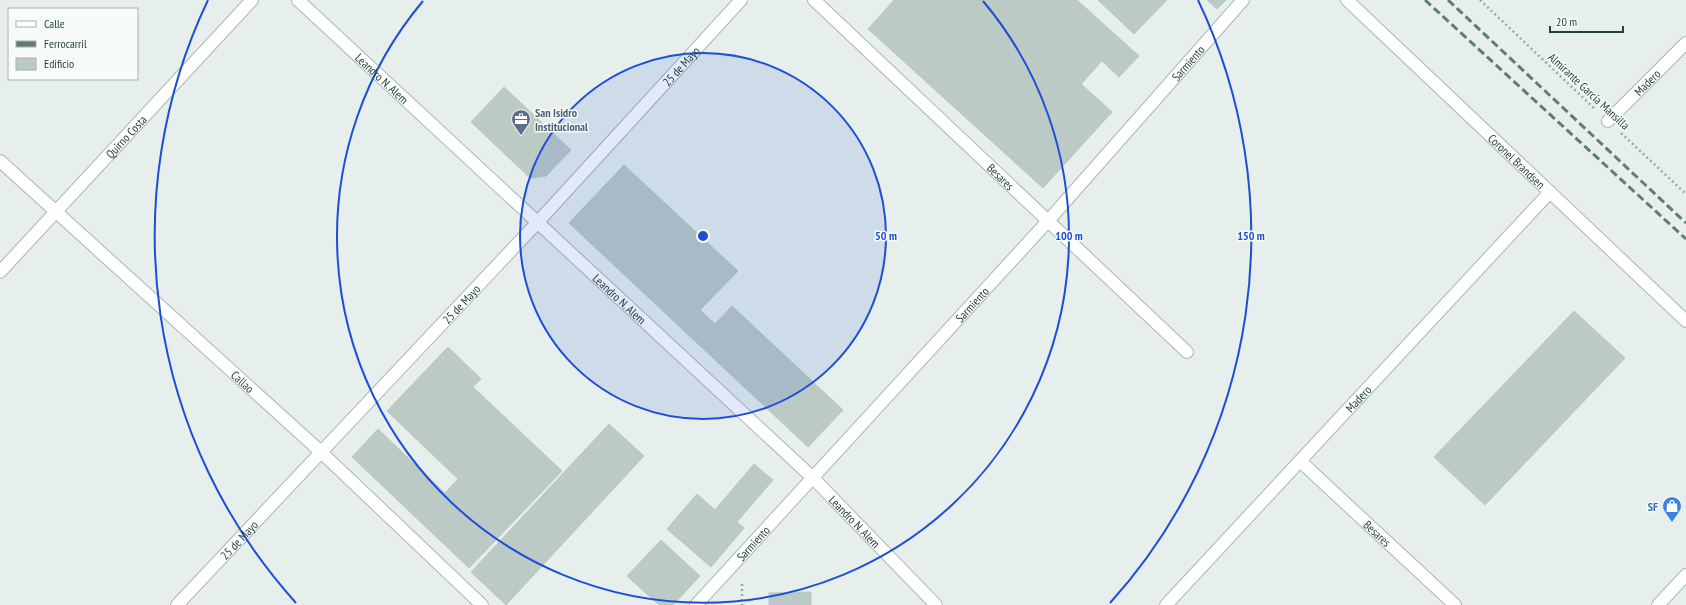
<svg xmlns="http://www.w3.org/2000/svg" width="1686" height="605" font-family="'PT Sans Narrow',sans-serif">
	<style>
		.building { fill: #bbcac4; stroke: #b8c9c2 }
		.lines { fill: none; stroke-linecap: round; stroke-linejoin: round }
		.minor-casing { stroke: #a8b8b2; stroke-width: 14 }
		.path { stroke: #86b3a5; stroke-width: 2.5; stroke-dasharray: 2 3; stroke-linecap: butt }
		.minor { stroke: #fff; stroke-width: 12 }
		.rail { stroke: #5f7d75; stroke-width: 3; stroke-dasharray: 8 4; stroke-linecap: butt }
		.ring { fill: none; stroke: #1d4ed8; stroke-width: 2 }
		.labels { text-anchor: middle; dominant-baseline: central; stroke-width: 3; stroke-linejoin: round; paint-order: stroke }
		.street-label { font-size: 12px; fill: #24423a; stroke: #f7fbf9 }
		.service-label { font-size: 12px; font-weight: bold; fill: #4e5e75; stroke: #f7fbf9; text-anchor: start }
		.shop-label { font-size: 12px; font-weight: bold; fill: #366cbe; stroke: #f7fbf9; text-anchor: end }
		.centre { fill: #1d4ed8; stroke: #f7fbf9; stroke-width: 2 }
		.ring-label { font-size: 12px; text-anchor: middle; font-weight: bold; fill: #1d4ed8; stroke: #f7fbf9; stroke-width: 3; stroke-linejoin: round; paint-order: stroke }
	</style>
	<rect width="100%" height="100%" fill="#e6efeb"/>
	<path class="building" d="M 894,0 L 1077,0 L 1139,56 L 1119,77 L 1102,61 L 1081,84 L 1112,112 L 1043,188 L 868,29 Z
		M 1098,0 L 1167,0 L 1134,34 Z
		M 1207,0 L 1226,0 L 1217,9 Z
		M 504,87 L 571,150 L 546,176 L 530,178 L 471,122 Z
		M 624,165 L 738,271 L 700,310 L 715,324 L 732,306 L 843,410 L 808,447 L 569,223 Z
		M 1574,311 L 1625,358 L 1485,505 L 1434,457 Z
		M 448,347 L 481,379 L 473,387 L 562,471 L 469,568 L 352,457 L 378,429 L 445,493 L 458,479 L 387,411 Z
		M 609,424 L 644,456 L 506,605 L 471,572 Z
		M 754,464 L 773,480 L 737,522 L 744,528 L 711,567 L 667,529 L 697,494 L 715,510 Z
		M 661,540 L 700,576 L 673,605 L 659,605 L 627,576 Z
		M 811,592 L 811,605 L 769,605 L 769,593 Z"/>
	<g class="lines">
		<g class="minor-casing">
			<g id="minor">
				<path id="s1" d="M 298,0 L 813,478 L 936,605"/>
				<path id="s2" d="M 814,0 L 1187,352"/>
				<path id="s3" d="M 1347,0 L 1686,321"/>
				<path id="s4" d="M 1608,121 L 1686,43"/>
				<path id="s5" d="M 0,161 L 321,452 L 482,605"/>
				<path id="s6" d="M 0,272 L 252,0"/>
				<path id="s7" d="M 1300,461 L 1455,605"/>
				<path id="s8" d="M 177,605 L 537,223 L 741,0"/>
				<path id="s9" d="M 696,605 L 1048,221 L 1243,0"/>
				<path id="s10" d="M 1166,605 L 1550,192"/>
				<path d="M 1658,605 L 1686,575"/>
			</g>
		</g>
		<path class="path" d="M 1480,0 L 1595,109
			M 1621,133 L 1686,194
			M 742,584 L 742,605"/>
		<use href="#minor" class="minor"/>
		<path class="rail" d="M 1425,0 L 1686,239
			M 1448,0 L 1686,223"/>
	</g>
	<circle cx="703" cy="236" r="183" fill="#1d4ed8" fill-opacity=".12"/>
	<g class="ring">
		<circle cx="703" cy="236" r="183"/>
		<path d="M983 1A366 366 0 1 1 423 1"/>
		<path d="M296 603A548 548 0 0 1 208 0M1198 0A548 548 0 0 1 1110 603"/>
	</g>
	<defs>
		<g id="office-pin" transform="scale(1)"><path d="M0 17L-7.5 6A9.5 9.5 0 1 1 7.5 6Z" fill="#5c6f8a" stroke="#f7fbf9"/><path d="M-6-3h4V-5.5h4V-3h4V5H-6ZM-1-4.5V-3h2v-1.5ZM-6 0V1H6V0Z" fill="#fff"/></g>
		<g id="shop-pin" transform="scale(1)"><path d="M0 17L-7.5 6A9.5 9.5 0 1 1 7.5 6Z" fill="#3f7fe0" stroke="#f7fbf9"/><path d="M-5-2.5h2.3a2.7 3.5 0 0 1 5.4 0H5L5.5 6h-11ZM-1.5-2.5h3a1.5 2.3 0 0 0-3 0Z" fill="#fff"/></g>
	</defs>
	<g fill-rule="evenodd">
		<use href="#office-pin" x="521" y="119"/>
		<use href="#shop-pin" x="1672" y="506"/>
	</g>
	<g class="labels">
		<g class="street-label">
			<text stroke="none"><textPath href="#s9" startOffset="732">Sarmiento</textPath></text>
			<text stroke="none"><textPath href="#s8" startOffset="738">25 de Mayo</textPath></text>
			<text stroke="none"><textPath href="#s1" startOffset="115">Leandro N. Alem</textPath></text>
			<text stroke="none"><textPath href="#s4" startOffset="55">Madero</textPath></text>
			<text transform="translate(1589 91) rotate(43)">Almirante García Mansilla</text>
			<text stroke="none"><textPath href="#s6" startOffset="185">Quirno Costa</textPath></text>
			<text stroke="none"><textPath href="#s3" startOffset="234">Coronel Brandsen</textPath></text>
			<text stroke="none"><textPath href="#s2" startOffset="257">Besares</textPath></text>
			<text stroke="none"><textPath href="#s1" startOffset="439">Leandro N. Alem</textPath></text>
			<text stroke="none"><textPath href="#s8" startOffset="414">25 de Mayo</textPath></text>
			<text stroke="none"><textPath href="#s9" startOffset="408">Sarmiento</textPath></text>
			<text stroke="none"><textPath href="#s5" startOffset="328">Callao</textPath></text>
			<text stroke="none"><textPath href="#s10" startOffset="282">Madero</textPath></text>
			<text stroke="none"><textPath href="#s1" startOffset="763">Leandro N. Alem</textPath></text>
			<text stroke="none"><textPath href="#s7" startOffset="106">Besares</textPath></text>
			<text stroke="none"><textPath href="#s8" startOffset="90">25 de Mayo</textPath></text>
			<text stroke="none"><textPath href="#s9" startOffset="84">Sarmiento</textPath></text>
		</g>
		<g class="service-label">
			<text x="535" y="112">San Isidro<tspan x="535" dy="14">Institucional</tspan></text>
		</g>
		<g class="shop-label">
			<text x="1658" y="506">SF</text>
		</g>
	</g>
	<circle cx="703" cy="236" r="6" class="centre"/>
	<g class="ring-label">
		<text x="886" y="240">50 m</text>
		<text x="1069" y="240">100 m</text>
		<text x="1251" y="240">150 m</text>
	</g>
	<rect x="8" y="8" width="130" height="72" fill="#f7fbf9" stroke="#a3b1ad"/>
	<rect x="16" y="21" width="20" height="6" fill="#ffffff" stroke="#a3b1ad"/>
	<text x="44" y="28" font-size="12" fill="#24423a">Calle</text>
	<rect x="16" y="41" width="20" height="6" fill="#5f7d75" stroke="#a3b1ad"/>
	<text x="44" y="48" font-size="12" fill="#24423a">Ferrocarril</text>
	<rect x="16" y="58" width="20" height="12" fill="#bbcac4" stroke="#a3b1ad"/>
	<text x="44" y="68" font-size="12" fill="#24423a">Edificio</text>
	<path d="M1550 26v6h73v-6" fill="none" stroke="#24423a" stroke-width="2"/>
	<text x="1556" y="26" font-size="12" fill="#24423a" stroke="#f7fbf9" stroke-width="3" paint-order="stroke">20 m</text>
</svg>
